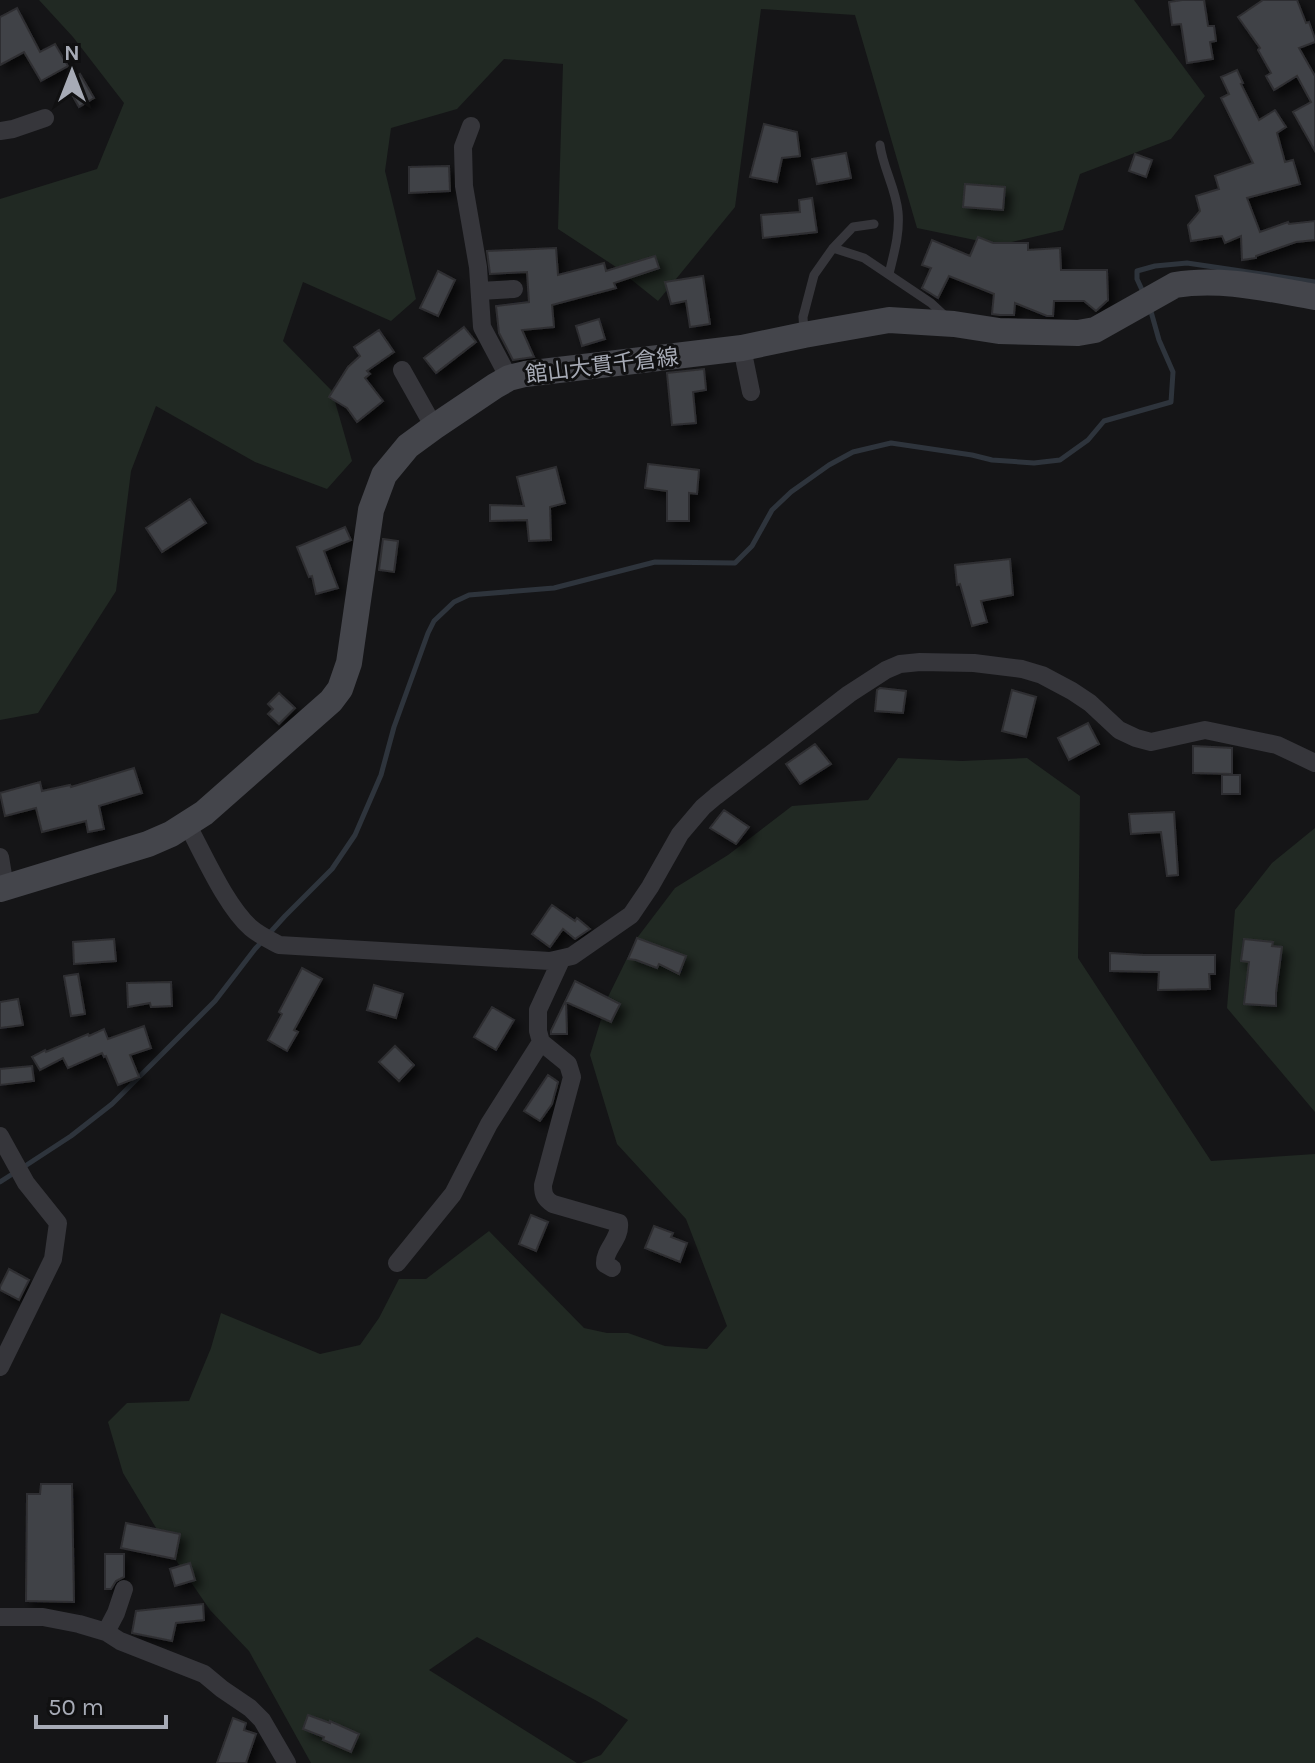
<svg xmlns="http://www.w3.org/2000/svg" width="1315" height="1763" font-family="Karla,'Noto Sans JP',sans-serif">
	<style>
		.green { fill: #212923 }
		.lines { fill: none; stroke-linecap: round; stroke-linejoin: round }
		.stream { stroke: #2e343c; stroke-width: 5 }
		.building { fill: #414246; stroke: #2f2f32; stroke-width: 2; filter: url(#shadow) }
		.lane { stroke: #36363b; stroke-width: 9 }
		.street { stroke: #36363b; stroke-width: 18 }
		.secondary { stroke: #44454b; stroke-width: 26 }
		.labels { text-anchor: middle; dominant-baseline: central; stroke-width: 6; stroke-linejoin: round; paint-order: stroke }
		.street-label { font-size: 22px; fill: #a7abb6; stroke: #101011 }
	</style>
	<defs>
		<filter id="shadow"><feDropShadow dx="6" dy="6" stdDeviation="4" flood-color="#0009"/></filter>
	</defs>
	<rect width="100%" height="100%" fill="#151517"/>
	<path class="green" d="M 39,0 L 1134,0 L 1205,96 L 1171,139 L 1080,174 L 1063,230 L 999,245 L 917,228 L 855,15 L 761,9 L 735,207 L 658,301 L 613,265 L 558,229 L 563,64 L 504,59 L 457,109 L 391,128 L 385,171 L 416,299 L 391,321 L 303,282 L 283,341 L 332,391 L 352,461 L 327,489 L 255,462 L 156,406 L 131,471 L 116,591 L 38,713 L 0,720 L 0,199 L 97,169 L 124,103 L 73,37 Z
		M 898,758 L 962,761 L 1027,758 L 1080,796 L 1078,958 L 1211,1161 L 1315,1154 L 1315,1763 L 581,1763 L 601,1755 L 628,1720 L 597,1701 L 477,1637 L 429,1670 L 577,1763 L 311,1763 L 249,1651 L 210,1610 L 171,1553 L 123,1473 L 108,1422 L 127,1403 L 189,1401 L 211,1348 L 221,1313 L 320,1354 L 360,1345 L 379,1318 L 399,1279 L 426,1279 L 489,1231 L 584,1328 L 607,1333 L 628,1333 L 665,1346 L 707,1349 L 727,1326 L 686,1219 L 617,1144 L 590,1055 L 608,997 L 637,938 L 675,888 L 728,855 L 792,806 L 868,800 Z
		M 1315,828 L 1315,1112 L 1227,1008 L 1235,910 L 1272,863 Z"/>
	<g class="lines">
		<path class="stream" d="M 1143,292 L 1137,279 L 1137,271 L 1155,266 L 1187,263 L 1315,282
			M 22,1168 L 71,1136 L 112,1104 L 215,1001 L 255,949 L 285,916 L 332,869 L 355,835 L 381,775 L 394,727 L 428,633 L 434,621 L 454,602 L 469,595 L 554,588 L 655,562 L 735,563 L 752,546 L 772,510 L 791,492 L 829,465 L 853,452 L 891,443 L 972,455 L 992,460 L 1034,463 L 1060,460 L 1088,440 L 1104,421 L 1171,402 L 1173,372 L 1159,340 L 1150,308
			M 0,1182 L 14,1173"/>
	</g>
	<path class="building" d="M 1182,0 L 1204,0 L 1208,26 L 1214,26 L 1216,41 L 1210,42 L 1213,59 L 1187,63 L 1181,24 L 1172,25 L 1169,2 Z
		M 1263,0 L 1297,0 L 1306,23 L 1309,22 L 1315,39 L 1315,42 L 1299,48 L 1315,76 L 1315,151 L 1293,112 L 1311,102 L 1297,76 L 1274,90 L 1266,76 L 1271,73 L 1258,50 L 1260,48 L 1238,17 Z
		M 17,8 L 40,52 L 55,44 L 68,66 L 41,81 L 24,52 L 0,65 L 0,17 Z
		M 1237,70 L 1243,83 L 1241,84 L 1259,120 L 1275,110 L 1286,127 L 1277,133 L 1285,162 L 1293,160 L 1300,184 L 1247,198 L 1260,232 L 1288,222 L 1289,224 L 1315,221 L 1315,240 L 1296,242 L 1256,256 L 1256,258 L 1242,260 L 1241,236 L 1225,243 L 1222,236 L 1191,241 L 1188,225 L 1200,211 L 1196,196 L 1219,189 L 1215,176 L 1253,163 L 1221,98 L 1229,94 L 1221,77 Z
		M 80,74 L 94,98 L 79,107 L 65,82 Z
		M 764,124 L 797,132 L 800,156 L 782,158 L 777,182 L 750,177 Z
		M 846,153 L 851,178 L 817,184 L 812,159 Z
		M 1135,154 L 1152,160 L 1146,177 L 1129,171 Z
		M 449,166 L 450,191 L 409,193 L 409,167 Z
		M 965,184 L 1005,187 L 1003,210 L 963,207 Z
		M 812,198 L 817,232 L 763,238 L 761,215 L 800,212 L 799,200 Z
		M 978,237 L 993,243 L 1028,243 L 1028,250 L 1060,248 L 1061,270 L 1107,270 L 1108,300 L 1096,311 L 1084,301 L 1054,301 L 1053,316 L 1047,316 L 1015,303 L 1014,315 L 1000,315 L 992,314 L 994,294 L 949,276 L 938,298 L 922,288 L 931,268 L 922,265 L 932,240 L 970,256 Z
		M 556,248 L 558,275 L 604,263 L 606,271 L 655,256 L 659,268 L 614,283 L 616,288 L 552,305 L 554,327 L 522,330 L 534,357 L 513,360 L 499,333 L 496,306 L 529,302 L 527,272 L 490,274 L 487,251 Z
		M 438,271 L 455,280 L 438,316 L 420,308 Z
		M 703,276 L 710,324 L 690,327 L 686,301 L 671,304 L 665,282 Z
		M 599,319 L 605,339 L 582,346 L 576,326 Z
		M 464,327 L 476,342 L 436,373 L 424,358 Z
		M 379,330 L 394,352 L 367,371 L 370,374 L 365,378 L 383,401 L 357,422 L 347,408 L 329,397 L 348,367 L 360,356 L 354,347 Z
		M 704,369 L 706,390 L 693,392 L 696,423 L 672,425 L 667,373 Z
		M 648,464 L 699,470 L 697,494 L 689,493 L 689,521 L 667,521 L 667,491 L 645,488 Z
		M 556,467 L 565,503 L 550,507 L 551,540 L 529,541 L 527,520 L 490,521 L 490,505 L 524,506 L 517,477 Z
		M 190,499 L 206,523 L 162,552 L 146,528 Z
		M 345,527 L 351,540 L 324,551 L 338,588 L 316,594 L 312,576 L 309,577 L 297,547 Z
		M 383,539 L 398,541 L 394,572 L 379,570 Z
		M 1010,559 L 1013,595 L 981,601 L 987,622 L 972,626 L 960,584 L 957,585 L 955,565 Z
		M 880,688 L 906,691 L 903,713 L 875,711 L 877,690 Z
		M 1012,690 L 1036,697 L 1026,737 L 1002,731 Z
		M 279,693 L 295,708 L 279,724 L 268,714 L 273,709 L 268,704 Z
		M 1088,723 L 1099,744 L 1069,760 L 1058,738 Z
		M 815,744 L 831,764 L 800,784 L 786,764 Z
		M 1193,746 L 1232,748 L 1232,774 L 1193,773 Z
		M 134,768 L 142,793 L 99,806 L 104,829 L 88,832 L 86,821 L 42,832 L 36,808 L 5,816 L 0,793 L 40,782 L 42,791 L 70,785 L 71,787 Z
		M 1222,775 L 1240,775 L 1240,794 L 1222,794 Z
		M 724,810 L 749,827 L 736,844 L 710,828 Z
		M 1174,812 L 1178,875 L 1167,876 L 1161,832 L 1131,834 L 1129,814 Z
		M 552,905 L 575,921 L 577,918 L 590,929 L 575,939 L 563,929 L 550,947 L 532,934 Z
		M 637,938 L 686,956 L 679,974 L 659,964 L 657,968 L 636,960 L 628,959 Z
		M 114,939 L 116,961 L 74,964 L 73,942 Z
		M 1244,939 L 1273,942 L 1272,946 L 1282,947 L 1276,992 L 1276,1006 L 1244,1004 L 1249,962 L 1241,961 Z
		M 1110,953 L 1144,955 L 1215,955 L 1215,974 L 1209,974 L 1210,989 L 1158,990 L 1159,972 L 1110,971 Z
		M 302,968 L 322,979 L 294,1030 L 298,1032 L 287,1051 L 268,1040 L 282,1014 L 279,1012 Z
		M 78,974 L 85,1014 L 71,1016 L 64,976 Z
		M 575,981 L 620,1004 L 611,1022 L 566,1002 L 567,1034 L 551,1034 L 551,1031 Z
		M 171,982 L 172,1006 L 151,1007 L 150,1003 L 128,1007 L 127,983 Z
		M 374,985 L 403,994 L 396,1018 L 367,1010 Z
		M 18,999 L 23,1025 L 0,1028 L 0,1002 Z
		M 492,1007 L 514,1020 L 496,1050 L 474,1037 Z
		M 144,1026 L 151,1048 L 130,1055 L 139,1077 L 118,1085 L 106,1056 L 104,1057 L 102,1053 L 68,1068 L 63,1058 L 40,1070 L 32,1057 L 45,1050 L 46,1052 L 88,1034 L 89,1036 L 104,1029 L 108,1039 Z
		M 395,1046 L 414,1065 L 399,1081 L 379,1062 Z
		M 32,1066 L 34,1081 L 0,1085 L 0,1069 Z
		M 548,1075 L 558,1082 L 552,1104 L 540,1121 L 524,1111 Z
		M 531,1215 L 548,1222 L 536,1251 L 519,1244 Z
		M 654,1226 L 673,1233 L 671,1237 L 687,1243 L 680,1262 L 645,1248 Z
		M 9,1269 L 29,1280 L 19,1300 L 0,1290 L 0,1287 Z
		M 41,1484 L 72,1484 L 74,1602 L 26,1601 L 27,1494 L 40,1494 Z
		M 126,1523 L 180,1534 L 175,1559 L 121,1548 Z
		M 105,1554 L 124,1554 L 124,1577 L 116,1581 L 111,1589 L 105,1589 Z
		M 190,1563 L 195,1580 L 175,1586 L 170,1569 Z
		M 203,1604 L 204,1620 L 176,1623 L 172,1641 L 132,1633 L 136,1611 Z
		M 308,1715 L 330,1723 L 330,1721 L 359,1734 L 351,1752 L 323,1740 L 324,1737 L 303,1729 Z
		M 233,1718 L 246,1723 L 244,1730 L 256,1734 L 246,1763 L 217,1763 Z"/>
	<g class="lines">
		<path class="lane" d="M 880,145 C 883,168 896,189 898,212 C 900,233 894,253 889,274
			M 833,248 L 864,258 L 931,303 L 945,316
			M 804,331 L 803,317 L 814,275 L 833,248 L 853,227 L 874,224"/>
		<path class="street" d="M 471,126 L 463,147 L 464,186 L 478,267 L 482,327 L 509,378
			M 0,131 L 13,129 L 45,118
			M 480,291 L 514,289
			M 742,348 L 751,392
			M 402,370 L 434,427
			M 187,824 C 204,855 226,906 251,928 C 259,935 270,940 279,945 L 550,961 L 572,956 L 631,915 L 650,887 L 680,834 L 703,807 L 716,796 L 849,694 L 886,670 L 900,664 L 920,662 L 974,663 L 1022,669 L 1042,675 L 1072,691 L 1090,703 L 1119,730 L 1136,738 L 1151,742 L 1205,730 L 1277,745 L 1315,763
			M 0,857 L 5,887
			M 561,960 L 538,1010 L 538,1031 L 541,1042 L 568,1064 L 572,1077 L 543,1185 C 543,1195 545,1199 553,1204 L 619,1223 C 621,1239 604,1249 605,1264 L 612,1268
			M 0,1136 L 26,1183 L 58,1223 L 53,1259 L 0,1367
			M 397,1263 L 453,1194 L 489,1124 L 541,1042
			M 0,1617 L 43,1617 L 79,1624 L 106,1632 L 120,1641 L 204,1674 L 222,1689 L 250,1708 L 262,1720 L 287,1763
			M 106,1632 L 116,1613 L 124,1589"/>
		<path class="secondary" d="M 0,889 L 148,844 L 171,834 L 204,813 L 331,701 L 340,689 L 349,663 L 371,510 L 384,475 L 408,446 L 434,427 L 495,386 L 509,378 L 525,374 L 742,348 L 804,335 L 889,320 L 954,324 L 999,331 L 1078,333 L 1095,330 L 1175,285 C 1221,277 1269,289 1315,297"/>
	</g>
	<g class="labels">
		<g class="street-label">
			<text transform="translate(602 366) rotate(-7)">館山大貫千倉線</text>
		</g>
	</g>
	<g transform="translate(72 72)" stroke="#101011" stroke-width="6" paint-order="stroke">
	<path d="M0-6L14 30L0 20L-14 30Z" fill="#a7abb6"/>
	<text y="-12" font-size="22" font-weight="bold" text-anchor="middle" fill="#a7abb6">N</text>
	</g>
	<path d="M36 1715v12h130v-12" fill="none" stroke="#a7abb6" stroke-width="4"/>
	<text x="48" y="1715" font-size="24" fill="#a7abb6" stroke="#101011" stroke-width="6" paint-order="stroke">50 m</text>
</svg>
